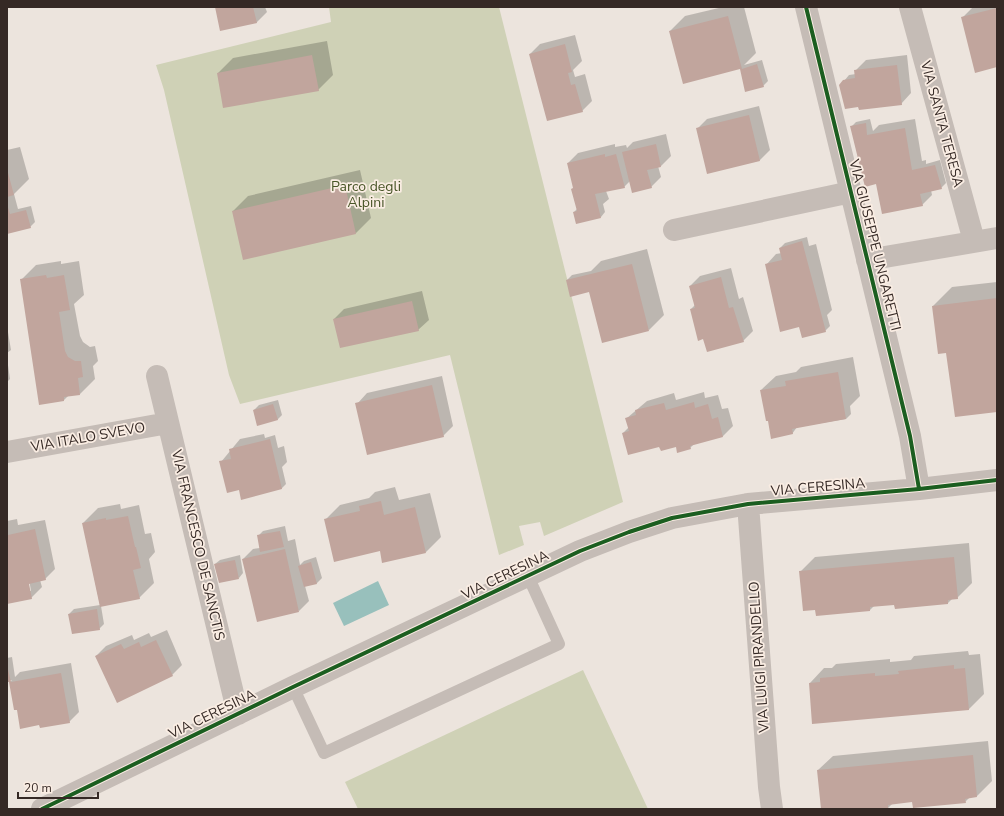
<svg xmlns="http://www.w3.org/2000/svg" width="1004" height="816" font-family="'Nunito Sans',sans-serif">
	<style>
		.green { fill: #cfd1b6 }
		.water { fill: #98c0bc }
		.shadow { fill: #0003; fill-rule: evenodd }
		.building { fill: #c1a59d }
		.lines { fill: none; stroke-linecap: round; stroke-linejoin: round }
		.service { stroke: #c5bcb6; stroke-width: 12 }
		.minor { stroke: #c5bcb6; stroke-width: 22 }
		.cycleway-casing { stroke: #faede3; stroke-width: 6 }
		.cycleway { stroke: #1b5e20; stroke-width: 4 }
		.labels { text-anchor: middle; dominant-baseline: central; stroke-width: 3.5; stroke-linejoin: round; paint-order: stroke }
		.street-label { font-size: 14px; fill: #352925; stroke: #faede3 }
		.park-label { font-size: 14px; fill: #485527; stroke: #faede3 }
	</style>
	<rect width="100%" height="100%" fill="#ece4dd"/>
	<path class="green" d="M 329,7 L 499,7 L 623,502 L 544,536 L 540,522 L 519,526 L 524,545 L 499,555 L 450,355 L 240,404 L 229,375 L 164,90 L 156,65 L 331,22 Z
		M 583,670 L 648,809 L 358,809 L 345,782 Z"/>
	<path class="water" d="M 378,581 L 389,605 L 344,626 L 333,603 Z"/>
	<path class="shadow" d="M 216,7 L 265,7 L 267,12 L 256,23 Z
		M 723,7 L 744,7 L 756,53 L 744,65 L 762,60 L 768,81 L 763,86 L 740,68 L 670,31 L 685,16 Z
		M 973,7 L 997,7 L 997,66 L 962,18 Z
		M 575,35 L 582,61 L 573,70 L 575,77 L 585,74 L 592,101 L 582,111 L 530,54 L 540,44 Z
		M 327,41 L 333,75 L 318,90 L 218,73 L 233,58 Z
		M 907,55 L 911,93 L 901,104 L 844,81 L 849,75 L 856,74 L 855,71 L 866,60 Z
		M 759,106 L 770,150 L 760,160 L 708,173 L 697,129 L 707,119 Z
		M 870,119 L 873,131 L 879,125 L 915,119 L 922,161 L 926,160 L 926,164 L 940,160 L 946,183 L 941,188 L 931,190 L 932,195 L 922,205 L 877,182 L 851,127 L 856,122 Z
		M 666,134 L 671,156 L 661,166 L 658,166 L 661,177 L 651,187 L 630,181 L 624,187 L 606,191 L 609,199 L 603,204 L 605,212 L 601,217 L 574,212 L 577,209 L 574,187 L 568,163 L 578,153 L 615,144 L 615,147 L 626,145 L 627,148 L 633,142 Z
		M 20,147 L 29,179 L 14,194 L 18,209 L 31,206 L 35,222 L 30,227 L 7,233 L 7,150 Z
		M 360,170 L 371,218 L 356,233 L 233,211 L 248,196 Z
		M 807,237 L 809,246 L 816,244 L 832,310 L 827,315 L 830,326 L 825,331 L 801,327 L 766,265 L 776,254 L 782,253 L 780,248 L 785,243 Z
		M 647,249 L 664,315 L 649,330 L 590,290 L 567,280 L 572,275 L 591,271 L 601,261 Z
		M 61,261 L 61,264 L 79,261 L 84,295 L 74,304 L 80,336 L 83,342 L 90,347 L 95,346 L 98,361 L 93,366 L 95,379 L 80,394 L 69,395 L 64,400 L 21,280 L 36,265 Z
		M 731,268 L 739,299 L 743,297 L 753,331 L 743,341 L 704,338 L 691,309 L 695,305 L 690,286 L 700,276 Z
		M 997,282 L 997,411 L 947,352 L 933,306 L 952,287 Z
		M 422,291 L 429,320 L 418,330 L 334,319 L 344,309 Z
		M 7,326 L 11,350 L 7,353 Z
		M 853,357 L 860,396 L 850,406 L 851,414 L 846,419 L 797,427 L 792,434 L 761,390 L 776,376 L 796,372 L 801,367 Z
		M 7,358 L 10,379 L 7,382 Z
		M 442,376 L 453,426 L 443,436 L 357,404 L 367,393 Z
		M 704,392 L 705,398 L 718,395 L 722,409 L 728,408 L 733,426 L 723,436 L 695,443 L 690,448 L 660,445 L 623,433 L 629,427 L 627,418 L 647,401 L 674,393 L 676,400 Z
		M 278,400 L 282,415 L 277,420 L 254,410 L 259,405 Z
		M 264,434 L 265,438 L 275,435 L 278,448 L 284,446 L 287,462 L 282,467 L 286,484 L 281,489 L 239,489 L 221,462 L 240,439 Z
		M 395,487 L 399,500 L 430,493 L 441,537 L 426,552 L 380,550 L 325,520 L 340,505 L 369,498 L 375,492 Z
		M 120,504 L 121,509 L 139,505 L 145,534 L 151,533 L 155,552 L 149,559 L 154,583 L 139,598 L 101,606 L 104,624 L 99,629 L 69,614 L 74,609 L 100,605 L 83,523 L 98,508 Z
		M 17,519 L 18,525 L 45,520 L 55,569 L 45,579 L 40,580 L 42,587 L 31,598 L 7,603 L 7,521 ZM 27,579 L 29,579 L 31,591 L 29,591 Z
		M 285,526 L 288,541 L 295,539 L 300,565 L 304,561 L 316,557 L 322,578 L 317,583 L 305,586 L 309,601 L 299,611 L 243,559 L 253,549 L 260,548 L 258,536 L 263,531 Z
		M 969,543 L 972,583 L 957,598 L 952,599 L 948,603 L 895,604 L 874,606 L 870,610 L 816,609 L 800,572 L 815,557 Z
		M 240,555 L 243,573 L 239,578 L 215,564 L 220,560 Z
		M 167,630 L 182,665 L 172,675 L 96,656 L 106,646 L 132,635 L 134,640 L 149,633 L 151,637 Z
		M 968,651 L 969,655 L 980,654 L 984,694 L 969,709 L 810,683 L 824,668 L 832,668 L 836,664 L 890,659 L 890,662 L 911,660 L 914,656 Z
		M 12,657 L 15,677 L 20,672 L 71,663 L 79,712 L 69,722 L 40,724 L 18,709 L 10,682 L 12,680 L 7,681 L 7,658 Z
		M 988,741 L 992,781 L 977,796 L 970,797 L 965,802 L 913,801 L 893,803 L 887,809 L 822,809 L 818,770 L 833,756 Z"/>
	<path class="building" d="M 215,7 L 253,7 L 257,23 L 220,31 Z
		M 997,8 L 997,67 L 975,73 L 961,17 Z
		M 728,16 L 742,69 L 757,64 L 764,87 L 745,92 L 740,69 L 683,84 L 669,31 Z
		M 565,44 L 572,72 L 568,73 L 571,85 L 575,84 L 583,112 L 547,121 L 529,54 Z
		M 312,55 L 319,91 L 223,108 L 217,73 Z
		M 897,65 L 902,105 L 859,110 L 858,107 L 845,109 L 839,85 L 843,80 L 855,78 L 854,70 Z
		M 749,115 L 760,161 L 707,174 L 696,128 Z
		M 866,123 L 867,135 L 905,128 L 912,170 L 935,165 L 942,189 L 920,194 L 923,206 L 882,214 L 876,184 L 865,187 L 850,126 Z
		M 656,144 L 661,167 L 647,170 L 652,188 L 632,193 L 622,152 Z
		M 605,154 L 605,157 L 616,154 L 625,188 L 595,194 L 601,218 L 576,224 L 573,212 L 577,211 L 571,189 L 573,188 L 567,163 Z
		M 7,169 L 14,195 L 7,197 Z
		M 345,185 L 356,234 L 243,260 L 232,211 Z
		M 7,204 L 10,214 L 26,210 L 31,228 L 7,234 Z
		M 802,241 L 826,332 L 802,338 L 799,327 L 780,332 L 765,264 L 782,260 L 779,248 Z
		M 632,264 L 649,331 L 602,343 L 589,292 L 570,297 L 566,280 Z
		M 46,275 L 47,278 L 64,275 L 70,310 L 59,312 L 65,351 L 68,357 L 75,361 L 81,361 L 83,377 L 78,378 L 80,395 L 64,397 L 64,401 L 39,405 L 20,279 Z
		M 721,277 L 729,308 L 733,307 L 744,342 L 707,352 L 703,339 L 698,341 L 690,309 L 695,308 L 689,286 Z
		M 997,298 L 997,412 L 955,417 L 946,353 L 938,354 L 932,306 Z
		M 412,301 L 419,331 L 340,348 L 333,319 Z
		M 838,372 L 846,419 L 792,429 L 793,434 L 771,439 L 768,421 L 766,421 L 760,390 L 786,386 L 785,381 Z
		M 432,385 L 444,437 L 367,455 L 355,403 Z
		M 694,402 L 695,408 L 708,404 L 712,419 L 718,417 L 723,437 L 690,446 L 691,449 L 677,453 L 676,447 L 661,451 L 659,447 L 628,455 L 622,433 L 629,431 L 625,418 L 636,415 L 635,410 L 664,403 L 666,410 Z
		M 273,404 L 278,420 L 257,426 L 253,410 Z
		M 270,439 L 282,489 L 241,500 L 239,490 L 227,493 L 219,461 L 231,459 L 229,449 Z
		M 381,501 L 384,515 L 415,507 L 426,553 L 382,563 L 380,551 L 334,562 L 324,519 L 360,511 L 359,506 Z
		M 128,516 L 135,547 L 136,547 L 141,568 L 133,570 L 140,599 L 100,607 L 82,523 L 106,518 L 106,520 Z
		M 35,529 L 46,580 L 29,584 L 32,599 L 7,604 L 7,531 L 8,535 Z
		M 280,531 L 284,547 L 260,552 L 257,535 Z
		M 285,549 L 299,612 L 257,622 L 242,559 Z
		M 954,557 L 958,599 L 948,600 L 948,604 L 895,609 L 894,605 L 870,607 L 870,611 L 816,616 L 815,610 L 803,611 L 799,571 Z
		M 235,560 L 239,579 L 219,583 L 214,564 Z
		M 311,562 L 317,584 L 304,587 L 298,566 Z
		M 97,609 L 100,630 L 72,634 L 68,614 Z
		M 156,640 L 173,676 L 117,703 L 95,656 L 121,644 L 124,649 L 139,642 L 141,647 Z
		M 7,665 L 11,682 L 61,673 L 70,723 L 40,728 L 39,725 L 20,729 L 17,710 L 14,710 L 9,682 L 7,682 Z
		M 954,665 L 954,669 L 965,668 L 969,710 L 812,724 L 809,683 L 820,682 L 820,678 L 875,673 L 875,676 L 899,674 L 898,671 Z
		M 973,755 L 977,797 L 965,799 L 966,803 L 913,808 L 912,802 L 888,805 L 888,809 L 821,809 L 817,770 Z"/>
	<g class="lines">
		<path class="service" d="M 293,687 L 324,753 L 559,644 L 528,576"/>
		<path class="minor" d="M 806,7 L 910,436 L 919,489
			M 910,7 L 974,241
			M 674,230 L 851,192
			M 867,260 L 997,238
			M 157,376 L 238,714
			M 7,452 L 168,423
			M 748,504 L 769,787 L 772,809
			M 42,809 L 293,687 L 580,551 L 629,532 L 672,518 L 748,504 L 919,489 L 997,480"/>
		<g class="cycleway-casing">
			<path id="cycleway" d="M 806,7 L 910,436 L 919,489
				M 42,809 L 293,687 L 580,551 L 629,532 L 672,518 L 748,504 L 919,489 L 997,480"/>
		</g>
		<use href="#cycleway" class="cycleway"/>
	</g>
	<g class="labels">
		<g class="street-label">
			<text transform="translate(942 124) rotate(75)">VIA SANTA TERESA</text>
			<text transform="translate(875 245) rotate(76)">VIA GIUSEPPE UNGARETTI</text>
			<text transform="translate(88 437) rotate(-10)">VIA ITALO SVEVO</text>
			<text transform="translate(818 487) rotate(-5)">VIA CERESINA</text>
			<text transform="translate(198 545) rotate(77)">VIA FRANCESCO DE SANCTIS</text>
			<text transform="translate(505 575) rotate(-26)">VIA CERESINA</text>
			<text transform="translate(759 657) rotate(-94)">VIA LUIGI PIRANDELLO</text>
			<text transform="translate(212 714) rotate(-26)">VIA CERESINA</text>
		</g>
		<g class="park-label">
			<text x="366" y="186">Parco degli<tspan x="366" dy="16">Alpini</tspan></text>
		</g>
	</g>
	<rect width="1004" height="816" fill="none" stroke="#352925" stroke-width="16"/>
	<path d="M18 792v6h80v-6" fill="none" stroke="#352925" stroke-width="2"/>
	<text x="24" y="792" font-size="12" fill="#352925" stroke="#faede3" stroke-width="3" paint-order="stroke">20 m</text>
</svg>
